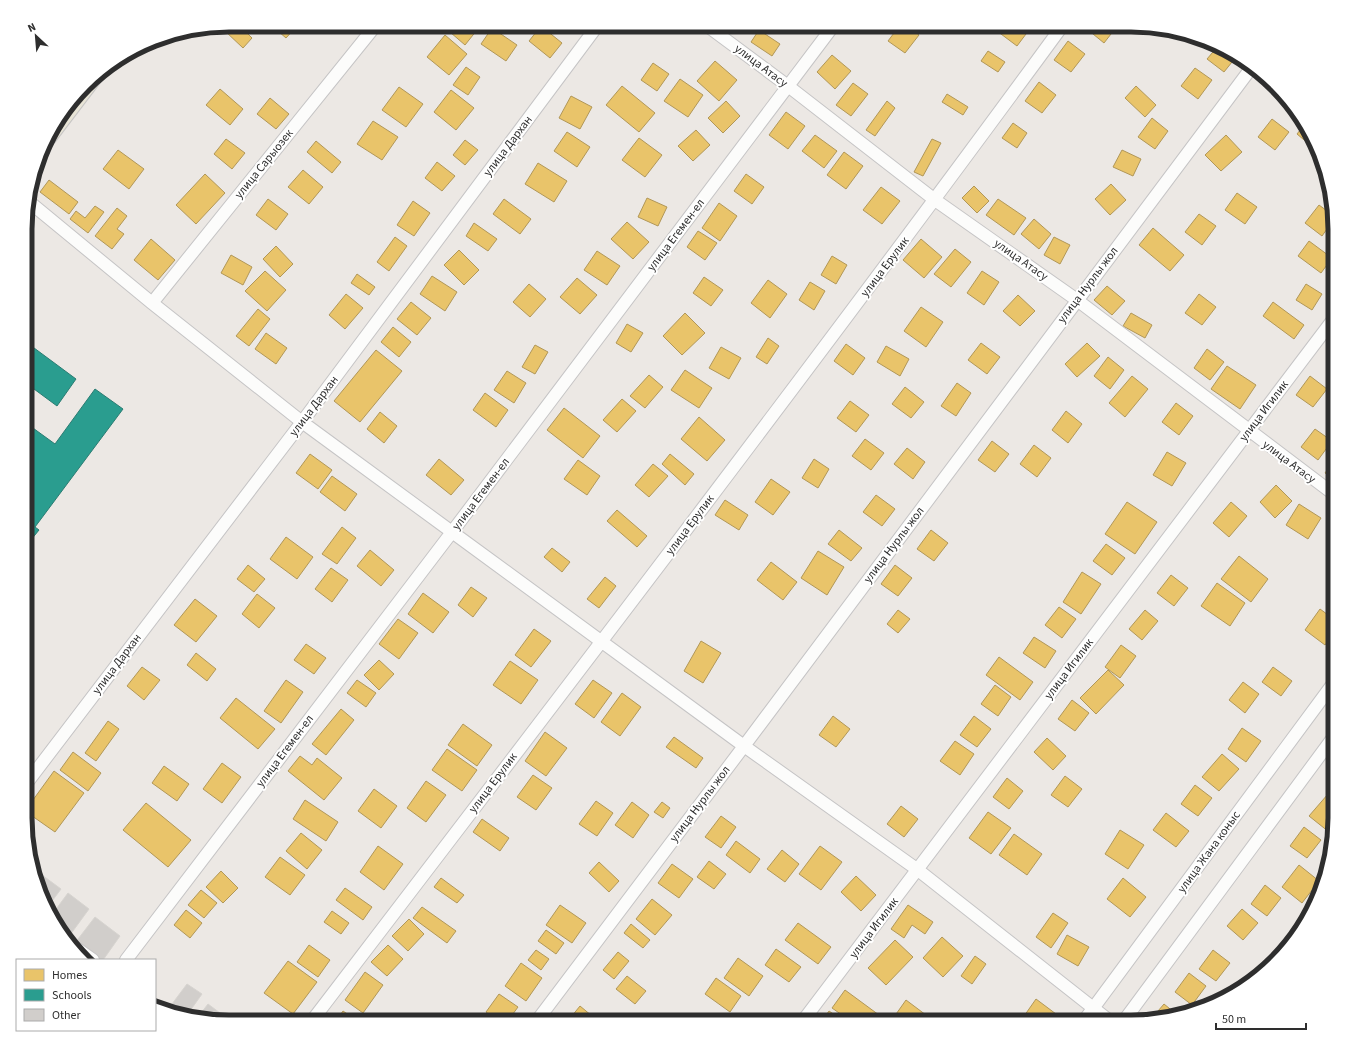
<svg xmlns="http://www.w3.org/2000/svg" width="1360" height="1047" font-family="'Source Sans 3',sans-serif">
	<style>
		.homes { fill: #e9c46a; stroke: #b19758 }
		.schools { fill: #2a9d8f; stroke: #2b7c72 }
		.building { fill: #d1cecb; stroke: #d7d4d0 }
		.lines { fill: none; stroke-linecap: round; stroke-linejoin: round }
		.minor-casing { stroke: #c5c4c5; stroke-width: 14 }
		.major-casing { stroke: #c6c5c4; stroke-width: 17 }
		.minor { stroke: #fcfcfb; stroke-width: 12 }
		.major { stroke: #e8e4d6; stroke-width: 15 }
		.labels { text-anchor: middle; dominant-baseline: central; stroke-width: 4; stroke-linejoin: round; paint-order: stroke }
		.street-label { font-size: 12px; fill: #2e2e2e; stroke: #fff }
		.rim { fill: none; stroke: #2e2e2e; stroke-width: 5 }
	</style>
	<rect width="100%" height="100%" fill="#ece8e4"/>
	<path class="homes" d="M 231,25 L 239,25 L 252,38 L 243,48 L 225,31 Z
		M 271,25 L 294,25 L 296,27 L 286,38 Z
		M 444,25 L 481,25 L 465,45 L 443,26 Z
		M 900,25 L 907,25 L 919,35 L 905,53 L 888,41 Z
		M 995,25 L 1023,25 L 1029,30 L 1017,46 L 993,28 Z
		M 1082,25 L 1118,25 L 1104,43 Z
		M 541,26 L 562,43 L 550,58 L 529,41 Z
		M 492,28 L 517,45 L 506,61 L 481,44 Z
		M 759,30 L 780,44 L 772,56 L 751,42 Z
		M 445,35 L 467,54 L 449,75 L 427,57 Z
		M 1068,41 L 1085,54 L 1071,72 L 1054,60 Z
		M 1218,46 L 1236,57 L 1224,72 L 1207,59 Z
		M 988,51 L 1005,62 L 998,72 L 981,61 Z
		M 832,55 L 851,71 L 835,89 L 817,72 Z
		M 715,61 L 737,80 L 719,101 L 697,81 Z
		M 653,63 L 669,74 L 657,91 L 641,80 Z
		M 466,67 L 480,77 L 468,95 L 453,85 Z
		M 1195,68 L 1212,80 L 1198,99 L 1181,86 Z
		M 680,79 L 703,95 L 688,117 L 664,101 Z
		M 1039,82 L 1056,95 L 1042,113 L 1025,101 Z
		M 853,83 L 868,94 L 851,116 L 836,105 Z
		M 622,86 L 655,113 L 639,132 L 606,105 Z
		M 1136,86 L 1156,105 L 1145,117 L 1125,98 Z
		M 399,87 L 423,104 L 406,127 L 382,110 Z
		M 220,89 L 243,109 L 230,125 L 206,105 Z
		M 451,90 L 474,108 L 456,130 L 434,112 Z
		M 947,94 L 968,107 L 963,115 L 942,102 Z
		M 571,96 L 592,107 L 580,129 L 559,118 Z
		M 270,98 L 289,114 L 276,129 L 257,114 Z
		M 726,101 L 740,116 L 723,133 L 708,118 Z
		M 887,101 L 895,108 L 875,136 L 866,130 Z
		M 786,112 L 805,126 L 788,149 L 769,135 Z
		M 1152,118 L 1168,131 L 1155,149 L 1138,137 Z
		M 1272,119 L 1289,132 L 1275,150 L 1258,137 Z
		M 373,121 L 398,137 L 382,160 L 357,144 Z
		M 1013,123 L 1027,133 L 1017,148 L 1002,138 Z
		M 1304,125 L 1314,139 L 1317,148 L 1316,150 L 1297,134 Z
		M 696,130 L 710,145 L 693,161 L 678,146 Z
		M 567,132 L 590,147 L 577,167 L 554,151 Z
		M 815,135 L 837,151 L 824,168 L 802,151 Z
		M 1226,135 L 1242,152 L 1221,171 L 1205,155 Z
		M 639,138 L 662,155 L 645,177 L 622,160 Z
		M 226,139 L 245,153 L 232,169 L 214,154 Z
		M 932,139 L 941,143 L 923,176 L 914,172 Z
		M 465,140 L 478,150 L 465,165 L 453,155 Z
		M 316,141 L 341,162 L 332,173 L 307,152 Z
		M 118,150 L 144,169 L 129,189 L 103,169 Z
		M 1122,150 L 1141,159 L 1133,176 L 1113,167 Z
		M 844,152 L 863,166 L 846,189 L 827,175 Z
		M 437,162 L 455,176 L 442,191 L 425,178 Z
		M 538,163 L 567,181 L 554,202 L 525,184 Z
		M 303,170 L 323,187 L 309,204 L 288,187 Z
		M 205,174 L 225,193 L 196,224 L 176,205 Z
		M 746,174 L 764,187 L 752,204 L 734,191 Z
		M 49,180 L 78,202 L 69,214 L 40,192 Z
		M 1111,184 L 1126,200 L 1110,215 L 1095,199 Z
		M 974,186 L 989,201 L 977,213 L 962,198 Z
		M 881,187 L 900,201 L 882,224 L 863,210 Z
		M 1237,193 L 1257,207 L 1245,224 L 1225,210 Z
		M 647,198 L 667,207 L 658,226 L 638,217 Z
		M 268,199 L 288,214 L 276,230 L 256,215 Z
		M 504,199 L 531,219 L 520,234 L 493,214 Z
		M 998,199 L 1026,218 L 1014,235 L 986,215 Z
		M 413,201 L 430,213 L 414,236 L 397,225 Z
		M 719,203 L 737,216 L 720,241 L 702,228 Z
		M 1319,205 L 1334,216 L 1334,219 L 1322,236 L 1305,223 Z
		M 95,206 L 104,212 L 88,233 L 70,219 L 76,211 L 85,218 Z
		M 117,208 L 127,216 L 117,229 L 124,234 L 112,249 L 95,236 Z
		M 1199,214 L 1216,226 L 1202,245 L 1185,232 Z
		M 1034,219 L 1051,234 L 1039,249 L 1021,234 Z
		M 627,222 L 649,242 L 633,259 L 611,239 Z
		M 474,223 L 497,239 L 488,251 L 466,236 Z
		M 1153,228 L 1184,255 L 1170,271 L 1139,245 Z
		M 698,231 L 717,243 L 705,260 L 687,247 Z
		M 395,237 L 407,246 L 389,271 L 377,262 Z
		M 1054,237 L 1070,245 L 1060,264 L 1044,255 Z
		M 151,239 L 175,260 L 158,280 L 134,260 Z
		M 921,239 L 942,257 L 924,278 L 903,260 Z
		M 1309,241 L 1332,258 L 1321,273 L 1298,256 Z
		M 276,246 L 293,264 L 280,277 L 263,259 Z
		M 955,249 L 971,262 L 951,287 L 934,274 Z
		M 459,250 L 479,270 L 464,285 L 444,265 Z
		M 597,251 L 620,266 L 607,285 L 584,270 Z
		M 231,255 L 252,267 L 243,285 L 221,273 Z
		M 832,256 L 847,265 L 836,284 L 821,275 Z
		M 265,271 L 286,290 L 267,311 L 245,291 Z
		M 982,271 L 999,282 L 984,305 L 967,293 Z
		M 357,274 L 375,287 L 369,295 L 351,283 Z
		M 432,276 L 457,292 L 445,311 L 420,294 Z
		M 704,277 L 723,290 L 711,306 L 693,293 Z
		M 577,278 L 597,295 L 580,314 L 560,297 Z
		M 768,280 L 787,294 L 770,318 L 751,303 Z
		M 810,282 L 825,291 L 814,310 L 799,300 Z
		M 529,284 L 546,299 L 530,317 L 513,302 Z
		M 1306,284 L 1322,294 L 1312,310 L 1296,300 Z
		M 1107,286 L 1125,301 L 1112,315 L 1094,300 Z
		M 346,294 L 363,308 L 345,329 L 329,315 Z
		M 1199,294 L 1216,307 L 1202,325 L 1185,313 Z
		M 1018,295 L 1035,311 L 1020,326 L 1003,311 Z
		M 411,302 L 431,318 L 417,335 L 397,319 Z
		M 1273,302 L 1304,325 L 1294,339 L 1263,316 Z
		M 921,307 L 943,322 L 926,347 L 904,331 Z
		M 258,309 L 270,319 L 249,346 L 236,336 Z
		M 685,313 L 705,333 L 682,355 L 663,336 Z
		M 1131,313 L 1152,325 L 1145,338 L 1123,326 Z
		M 627,324 L 643,333 L 631,352 L 616,343 Z
		M 393,327 L 411,342 L 399,357 L 381,342 Z
		M 266,333 L 287,348 L 276,364 L 255,349 Z
		M 768,338 L 779,346 L 767,364 L 756,357 Z
		M 981,343 L 1000,357 L 987,374 L 968,360 Z
		M 1087,343 L 1100,356 L 1077,377 L 1065,364 Z
		M 846,344 L 865,358 L 853,375 L 834,361 Z
		M 535,345 L 548,352 L 535,374 L 522,367 Z
		M 886,346 L 909,359 L 900,376 L 877,362 Z
		M 721,347 L 741,358 L 729,379 L 709,368 Z
		M 1207,349 L 1224,362 L 1210,380 L 1194,368 Z
		M 376,350 L 402,371 L 360,422 L 334,401 Z
		M 1108,357 L 1124,370 L 1110,389 L 1094,376 Z
		M 1227,366 L 1256,385 L 1240,409 L 1211,389 Z
		M 685,370 L 712,388 L 699,408 L 671,390 Z
		M 507,371 L 526,383 L 514,403 L 494,390 Z
		M 649,375 L 663,387 L 645,408 L 630,396 Z
		M 1132,376 L 1148,389 L 1125,417 L 1109,403 Z
		M 1310,376 L 1327,389 L 1313,407 L 1296,395 Z
		M 957,383 L 971,393 L 956,416 L 941,406 Z
		M 905,387 L 924,402 L 911,418 L 892,404 Z
		M 485,393 L 508,410 L 496,427 L 473,410 Z
		M 622,399 L 636,411 L 617,432 L 603,420 Z
		M 850,401 L 869,415 L 856,432 L 837,418 Z
		M 1176,403 L 1193,416 L 1179,435 L 1162,422 Z
		M 564,408 L 600,436 L 583,458 L 547,430 Z
		M 1066,411 L 1082,424 L 1068,443 L 1052,430 Z
		M 380,412 L 397,426 L 384,443 L 367,429 Z
		M 699,417 L 725,440 L 707,461 L 681,439 Z
		M 1315,429 L 1332,441 L 1318,460 L 1301,447 Z
		M 865,439 L 884,453 L 871,470 L 852,456 Z
		M 992,441 L 1009,454 L 995,472 L 978,460 Z
		M 1034,445 L 1051,458 L 1037,477 L 1020,464 Z
		M 907,448 L 925,462 L 913,479 L 894,464 Z
		M 1167,452 L 1186,463 L 1172,486 L 1153,475 Z
		M 310,454 L 332,470 L 318,489 L 296,473 Z
		M 670,454 L 694,474 L 685,485 L 662,464 Z
		M 439,459 L 464,480 L 451,495 L 426,475 Z
		M 814,459 L 829,469 L 818,488 L 802,478 Z
		M 578,460 L 600,476 L 587,495 L 564,479 Z
		M 1333,462 L 1335,464 L 1335,479 L 1325,473 Z
		M 653,464 L 668,476 L 649,497 L 635,485 Z
		M 332,476 L 357,494 L 345,511 L 320,492 Z
		M 771,479 L 790,492 L 773,515 L 755,502 Z
		M 1276,485 L 1292,501 L 1275,518 L 1260,502 Z
		M 876,495 L 895,509 L 882,526 L 863,512 Z
		M 725,500 L 748,515 L 739,530 L 715,515 Z
		M 1127,502 L 1157,522 L 1135,554 L 1105,534 Z
		M 1231,502 L 1247,516 L 1229,537 L 1213,523 Z
		M 1299,504 L 1321,518 L 1308,539 L 1286,525 Z
		M 617,510 L 647,536 L 637,547 L 607,521 Z
		M 342,527 L 356,538 L 337,564 L 322,554 Z
		M 839,530 L 862,548 L 851,561 L 828,544 Z
		M 931,530 L 948,543 L 934,561 L 917,549 Z
		M 286,537 L 313,557 L 297,579 L 270,559 Z
		M 1106,544 L 1125,558 L 1112,575 L 1093,561 Z
		M 552,548 L 570,562 L 562,572 L 544,557 Z
		M 370,550 L 394,570 L 381,586 L 357,566 Z
		M 818,551 L 844,567 L 827,595 L 801,578 Z
		M 1239,556 L 1268,579 L 1251,602 L 1221,579 Z
		M 771,562 L 797,582 L 783,600 L 757,580 Z
		M 248,565 L 265,579 L 254,592 L 237,579 Z
		M 895,565 L 912,578 L 898,596 L 881,584 Z
		M 331,568 L 348,580 L 332,602 L 315,589 Z
		M 1082,572 L 1101,584 L 1081,614 L 1063,602 Z
		M 1171,575 L 1188,588 L 1174,606 L 1157,593 Z
		M 605,577 L 616,586 L 599,608 L 587,599 Z
		M 1217,583 L 1245,603 L 1230,626 L 1201,606 Z
		M 471,587 L 487,598 L 473,617 L 458,605 Z
		M 423,593 L 449,612 L 433,633 L 408,614 Z
		M 257,594 L 275,608 L 259,628 L 242,614 Z
		M 195,599 L 217,616 L 196,642 L 174,625 Z
		M 1059,607 L 1076,619 L 1062,638 L 1045,625 Z
		M 1320,609 L 1335,620 L 1335,632 L 1325,645 L 1305,630 Z
		M 898,610 L 910,619 L 898,633 L 887,624 Z
		M 1145,610 L 1158,621 L 1142,640 L 1129,629 Z
		M 398,619 L 418,633 L 399,659 L 379,644 Z
		M 534,629 L 551,641 L 531,667 L 515,655 Z
		M 1034,637 L 1056,651 L 1045,668 L 1023,653 Z
		M 701,641 L 721,653 L 703,683 L 684,671 Z
		M 306,644 L 326,658 L 314,674 L 294,660 Z
		M 1121,645 L 1136,656 L 1120,678 L 1105,667 Z
		M 196,653 L 216,669 L 207,681 L 187,665 Z
		M 999,657 L 1033,682 L 1020,700 L 986,675 Z
		M 379,660 L 394,674 L 379,690 L 364,675 Z
		M 510,661 L 538,680 L 521,704 L 493,685 Z
		M 142,667 L 160,680 L 144,700 L 127,686 Z
		M 1273,667 L 1292,681 L 1281,696 L 1262,682 Z
		M 1108,670 L 1124,685 L 1096,714 L 1080,698 Z
		M 286,680 L 303,692 L 281,723 L 264,711 Z
		M 357,680 L 376,693 L 366,707 L 347,693 Z
		M 593,680 L 612,693 L 594,718 L 575,704 Z
		M 1243,682 L 1259,694 L 1245,713 L 1229,700 Z
		M 995,685 L 1011,697 L 998,716 L 981,704 Z
		M 622,693 L 641,707 L 620,736 L 601,722 Z
		M 236,698 L 275,729 L 258,749 L 220,718 Z
		M 1072,700 L 1089,713 L 1075,731 L 1058,719 Z
		M 341,709 L 354,720 L 326,755 L 312,744 Z
		M 833,716 L 850,729 L 836,747 L 819,735 Z
		M 974,716 L 991,729 L 977,747 L 960,735 Z
		M 108,721 L 119,729 L 96,761 L 85,753 Z
		M 463,724 L 492,745 L 477,766 L 448,745 Z
		M 1242,728 L 1261,741 L 1246,762 L 1228,749 Z
		M 545,732 L 567,748 L 546,776 L 525,761 Z
		M 674,737 L 703,758 L 696,768 L 666,747 Z
		M 1047,738 L 1066,756 L 1053,770 L 1034,752 Z
		M 955,741 L 974,754 L 960,775 L 940,761 Z
		M 447,749 L 477,770 L 462,791 L 432,770 Z
		M 73,752 L 101,773 L 88,791 L 60,770 Z
		M 1222,754 L 1239,769 L 1219,791 L 1202,777 Z
		M 300,756 L 312,765 L 317,758 L 342,778 L 324,800 L 288,771 Z
		M 222,763 L 241,777 L 222,803 L 203,789 Z
		M 164,766 L 189,784 L 177,801 L 152,783 Z
		M 54,771 L 84,793 L 55,832 L 25,811 Z
		M 533,775 L 552,788 L 536,810 L 517,797 Z
		M 1065,776 L 1082,789 L 1068,807 L 1051,795 Z
		M 1007,778 L 1023,791 L 1009,809 L 993,797 Z
		M 426,781 L 446,795 L 426,822 L 407,808 Z
		M 1195,785 L 1212,798 L 1198,816 L 1181,804 Z
		M 374,789 L 397,806 L 381,828 L 358,811 Z
		M 1328,794 L 1335,800 L 1334,836 L 1309,816 Z
		M 305,800 L 338,822 L 326,841 L 293,819 Z
		M 596,801 L 613,813 L 597,836 L 579,824 Z
		M 632,802 L 649,815 L 633,838 L 615,825 Z
		M 662,802 L 670,808 L 663,818 L 654,812 Z
		M 146,803 L 191,840 L 168,867 L 123,830 Z
		M 901,806 L 918,819 L 904,837 L 887,824 Z
		M 988,812 L 1011,828 L 991,854 L 969,838 Z
		M 1166,813 L 1189,831 L 1176,847 L 1153,830 Z
		M 721,816 L 736,827 L 721,848 L 705,837 Z
		M 482,819 L 509,838 L 500,851 L 473,832 Z
		M 1304,827 L 1321,840 L 1307,858 L 1290,846 Z
		M 1120,830 L 1144,845 L 1128,869 L 1105,854 Z
		M 301,833 L 322,850 L 307,869 L 286,851 Z
		M 1014,834 L 1042,854 L 1027,875 L 999,855 Z
		M 736,841 L 760,859 L 750,873 L 726,855 Z
		M 378,846 L 403,864 L 384,890 L 360,872 Z
		M 820,846 L 842,862 L 821,890 L 799,874 Z
		M 782,850 L 799,864 L 785,882 L 767,869 Z
		M 280,857 L 305,875 L 290,895 L 265,877 Z
		M 709,861 L 726,874 L 714,889 L 697,877 Z
		M 599,862 L 619,881 L 609,892 L 589,873 Z
		M 672,864 L 693,879 L 679,898 L 658,883 Z
		M 1299,865 L 1319,881 L 1302,903 L 1282,887 Z
		M 221,871 L 238,888 L 223,903 L 206,887 Z
		M 856,876 L 876,895 L 861,911 L 841,892 Z
		M 441,878 L 464,895 L 457,903 L 434,887 Z
		M 1123,878 L 1146,897 L 1130,917 L 1107,899 Z
		M 1265,885 L 1281,898 L 1267,916 L 1251,904 Z
		M 345,888 L 372,907 L 363,920 L 336,900 Z
		M 201,890 L 217,903 L 204,918 L 188,905 Z
		M 652,899 L 672,915 L 655,935 L 636,919 Z
		M 560,905 L 586,923 L 572,943 L 546,925 Z
		M 908,905 L 933,922 L 925,934 L 912,925 L 904,938 L 891,929 Z
		M 422,907 L 456,931 L 447,943 L 413,918 Z
		M 1242,909 L 1258,923 L 1243,940 L 1227,926 Z
		M 186,910 L 202,923 L 190,938 L 174,925 Z
		M 332,911 L 349,923 L 341,934 L 324,922 Z
		M 1053,913 L 1068,923 L 1051,948 L 1036,937 Z
		M 409,919 L 424,934 L 408,951 L 392,936 Z
		M 798,923 L 831,947 L 818,964 L 785,940 Z
		M 631,924 L 650,940 L 643,948 L 624,933 Z
		M 546,930 L 564,943 L 556,954 L 538,941 Z
		M 1067,935 L 1089,947 L 1078,966 L 1057,954 Z
		M 942,937 L 963,956 L 943,977 L 923,958 Z
		M 895,940 L 913,957 L 886,985 L 868,968 Z
		M 309,945 L 330,960 L 318,977 L 297,962 Z
		M 388,945 L 403,959 L 387,976 L 371,962 Z
		M 776,949 L 801,967 L 789,982 L 765,965 Z
		M 536,950 L 549,959 L 541,970 L 528,960 Z
		M 1213,950 L 1230,963 L 1216,981 L 1199,969 Z
		M 618,952 L 629,961 L 614,979 L 603,970 Z
		M 975,956 L 986,964 L 972,984 L 961,976 Z
		M 738,958 L 763,976 L 749,996 L 724,978 Z
		M 288,961 L 317,982 L 293,1014 L 264,993 Z
		M 521,963 L 542,978 L 526,1001 L 505,986 Z
		M 365,972 L 383,985 L 363,1013 L 345,1000 Z
		M 1189,973 L 1206,986 L 1192,1005 L 1175,992 Z
		M 627,976 L 646,991 L 635,1004 L 616,989 Z
		M 716,978 L 741,996 L 730,1012 L 705,994 Z
		M 845,990 L 879,1015 L 874,1022 L 852,1022 L 832,1008 Z
		M 499,994 L 518,1007 L 507,1022 L 499,1022 L 486,1012 Z
		M 1036,999 L 1056,1014 L 1051,1022 L 1026,1022 L 1022,1019 Z
		M 906,1000 L 930,1018 L 928,1022 L 901,1022 L 894,1017 Z
		M 1164,1004 L 1175,1013 L 1152,1018 Z
		M 580,1006 L 592,1016 L 587,1022 L 567,1022 Z
		M 343,1011 L 359,1022 L 335,1022 Z
		M 829,1011 L 845,1022 L 821,1022 Z"/>
	<path class="schools" d="M 26,342 L 76,379 L 57,406 L 34,389 L 26,399 Z
		M 95,389 L 123,409 L 35,527 L 39,530 L 26,546 L 26,479 L 29,475 L 26,473 L 26,423 L 55,444 Z"/>
	<path class="building" d="M 42,875 L 61,889 L 46,909 L 38,879 Z
		M 68,893 L 89,909 L 70,935 L 61,928 L 51,916 Z
		M 95,917 L 120,936 L 103,960 L 99,960 L 75,943 Z
		M 187,984 L 202,994 L 187,1015 L 175,1012 L 169,1008 Z
		M 208,1004 L 220,1013 L 214,1021 L 198,1017 Z"/>
	<g class="lines">
		<g class="minor-casing">
			<path id="minor" d="M 706,25 L 788,86 L 935,200 L 1077,300 L 1335,495
				M 27,200 L 152,303 L 302,422 L 452,532 L 744,746 L 918,870 L 1111,1022
				M 152,303 L 376,25
				M 26,784 L 302,422 L 598,25
				M 76,948 L 93,960
				M 126,960 L 452,532 L 834,25
				M 155,1006 L 158,1008
				M 311,1022 C 564,691 817,361 1063,25
				M 536,1022 L 744,746 L 1252,67
				M 802,1022 L 1335,317
				M 1083,1022 L 1335,681
				M 1123,1022 L 1335,735"/>
		</g>
		<g class="major-casing">
			<path id="major" d="M 49,137 L 97,74"/>
		</g>
		<use href="#minor" class="minor"/>
		<use href="#major" class="major"/>
	</g>
	<g class="labels">
		<g class="street-label">
			<text transform="translate(761 66) rotate(37)">улица Атасу</text>
			<text transform="translate(508 146) rotate(-53)">улица Дархан</text>
			<text transform="translate(264 164) rotate(-51)">улица Сарыозек</text>
			<text transform="translate(676 235) rotate(-53)">улица Егемен-ел</text>
			<text transform="translate(1021 260) rotate(35)">улица Атасу</text>
			<text transform="translate(885 267) rotate(-53)">улица Ерулик</text>
			<text transform="translate(1088 285) rotate(-53)">улица Нурлы жол</text>
			<text transform="translate(314 406) rotate(-53)">улица Дархан</text>
			<text transform="translate(1264 411) rotate(-53)">улица Игилик</text>
			<text transform="translate(1289 462) rotate(37)">улица Атасу</text>
			<text transform="translate(481 494) rotate(-53)">улица Егемен-ел</text>
			<text transform="translate(690 525) rotate(-53)">улица Ерулик</text>
			<text transform="translate(894 545) rotate(-53)">улица Нурлы жол</text>
			<text transform="translate(117 664) rotate(-53)">улица Дархан</text>
			<text transform="translate(1069 669) rotate(-53)">улица Игилик</text>
			<text transform="translate(285 751) rotate(-53)">улица Егемен-ел</text>
			<text transform="translate(493 783) rotate(-53)">улица Ерулик</text>
			<text transform="translate(700 804) rotate(-53)">улица Нурлы жол</text>
			<text transform="translate(1209 852) rotate(-54)">улица Жана коныс</text>
			<text transform="translate(874 928) rotate(-53)">улица Игилик</text>
		</g>
	</g>
	<path d="M0 0H1360V1047H0ZM229 32H1131A197 197 0 0 1 1328 229V818A197 197 0 0 1 1131 1015H229A197 197 0 0 1 32 818V229A197 197 0 0 1 229 32Z" fill="#fff" fill-rule="evenodd"/>
	<path class="rim" d="M229 32H1131A197 197 0 0 1 1328 229V818A197 197 0 0 1 1131 1015H229A197 197 0 0 1 32 818V229A197 197 0 0 1 229 32Z"/>
	<rect x="16" y="959" width="140" height="72" fill="#ffffff" stroke="#ababab"/>
	<rect x="24" y="969" width="20" height="12" fill="#e9c46a" stroke="#ababab"/>
	<text x="52" y="979" font-size="12" fill="#2e2e2e">Homes</text>
	<rect x="24" y="989" width="20" height="12" fill="#2a9d8f" stroke="#ababab"/>
	<text x="52" y="999" font-size="12" fill="#2e2e2e">Schools</text>
	<rect x="24" y="1009" width="20" height="12" fill="#d1cecb" stroke="#ababab"/>
	<text x="52" y="1019" font-size="12" fill="#2e2e2e">Other</text>
	<g transform="translate(36 36) rotate(334)" stroke="#ffffff" stroke-width="3" paint-order="stroke">
	<path d="M0-3L7 15L0 10L-7 15Z" fill="#2e2e2e"/>
	<text y="-6" font-size="11" font-weight="bold" text-anchor="middle" fill="#2e2e2e">N</text>
	</g>
	<path d="M1216 1023v6h90v-6" fill="none" stroke="#2e2e2e" stroke-width="2"/>
	<text x="1222" y="1023" font-size="12" fill="#2e2e2e" stroke="#ffffff" stroke-width="3" paint-order="stroke">50 m</text>
</svg>
